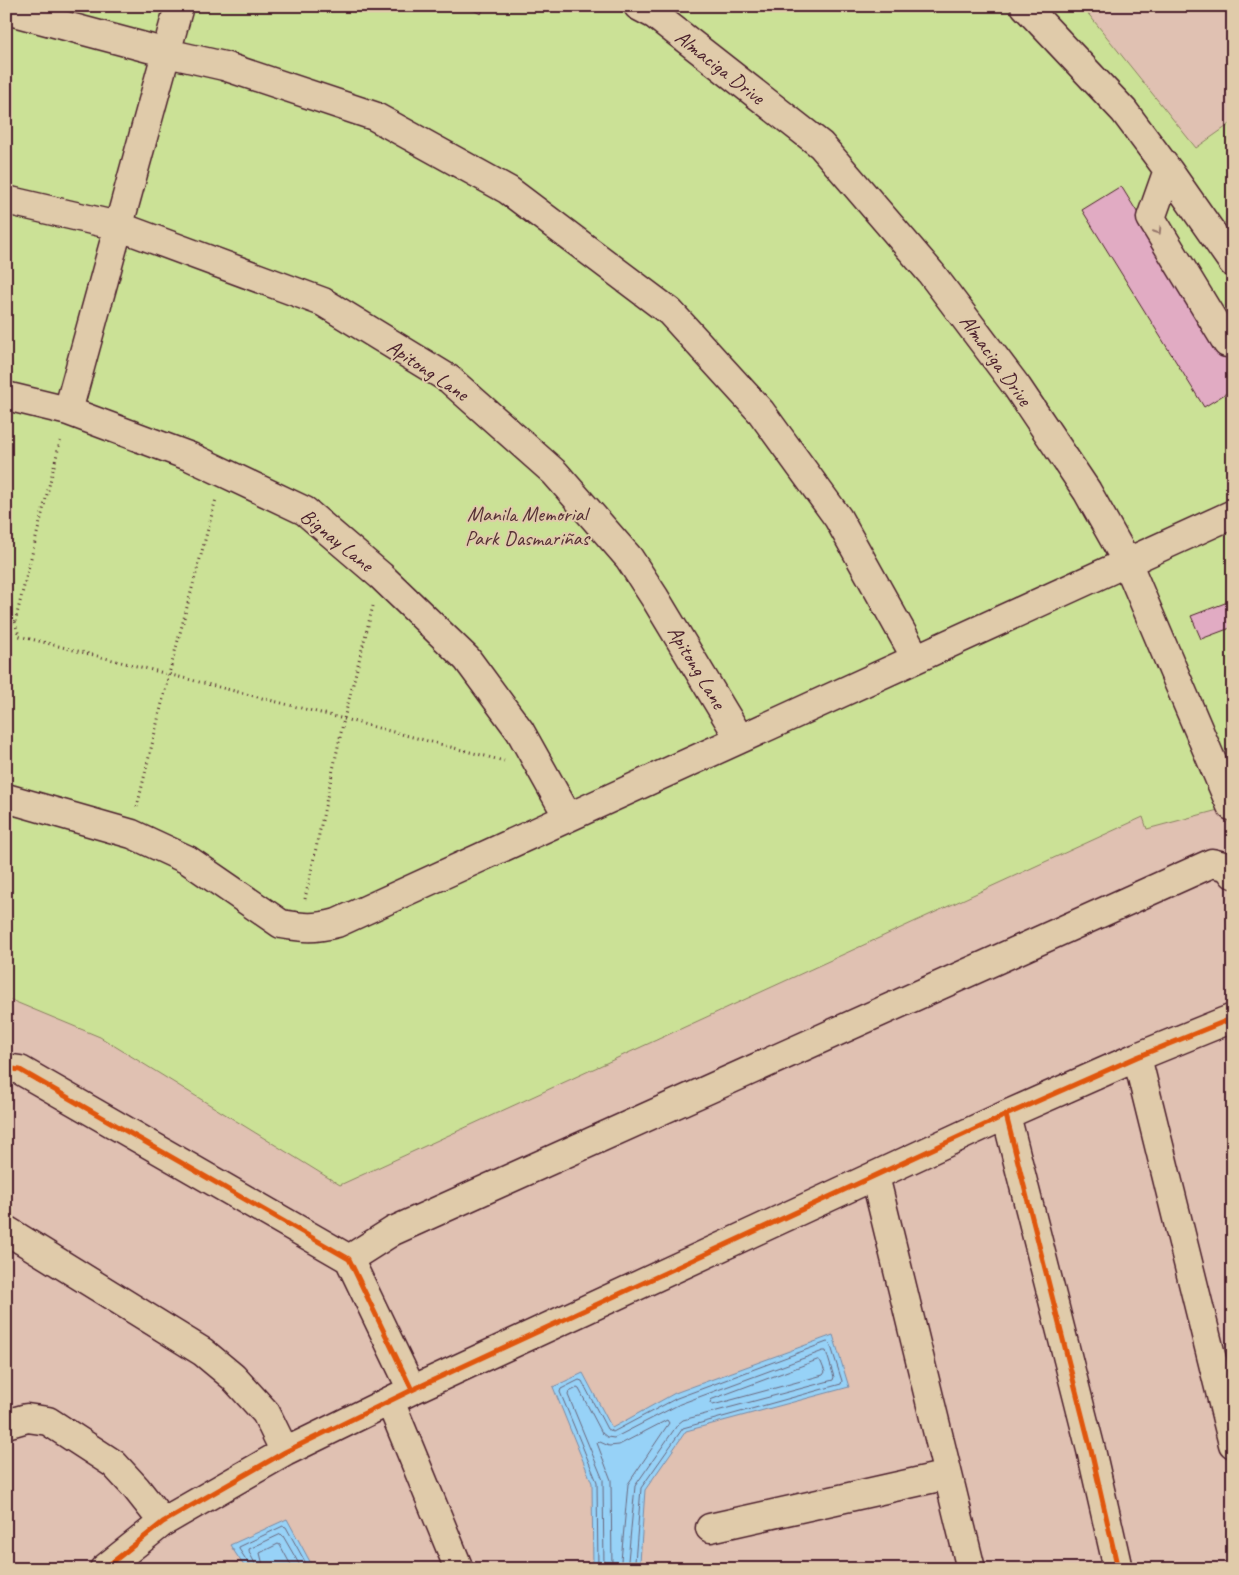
<svg xmlns="http://www.w3.org/2000/svg" width="1239" height="1575" font-family="Caveat,sans-serif">
	<style>
		.green { fill: #cbe196; stroke: #8a8060 }
		.water { fill: #97d2f7; stroke: #788aa5 }
		.lines { fill: none; stroke-linecap: round; stroke-linejoin: round }
		.shore { stroke: #69677d; stroke-width: 1 }
		.building { fill: #e1abc3; stroke: #4a1f2b }
		.minor-casing { stroke: #4a1f2b; stroke-width: 31 }
		.path { stroke: #4a1f2b; stroke-width: 3; stroke-dasharray: 1 4; stroke-linecap: butt }
		.minor { stroke: #e0cbaa; stroke-width: 28 }
		.cycleway-casing { stroke: #e0cbaa; stroke-width: 8 }
		.cycleway { stroke: #e0560e; stroke-width: 5 }
		.oneway { stroke: #95756a }
		.labels { text-anchor: middle; dominant-baseline: central; stroke-width: 4; stroke-linejoin: round; paint-order: stroke }
		.street-label { font-size: 21px; fill: #4a1f2b; stroke: #e0cbaa }
		.park-label { font-size: 21px; fill: #573236; stroke: #e0cbaa }
	</style>
	<rect width="100%" height="100%" fill="#e0c1b2"/>
	<filter id="ink" filterUnits="userSpaceOnUse"><feTurbulence type="fractalNoise" baseFrequency=".02" numOctaves="2"/><feDisplacementMap in="SourceGraphic" scale="10" xChannelSelector="R" yChannelSelector="G"/><feConvolveMatrix kernelMatrix="1 2 1 2 8 2 1 2 1" color-interpolation-filters="sRGB"/></filter>
	<g filter="url(#ink)">
		<path class="green" d="M 6,6 L 1082,6 L 1196,148 L 1233,122 L 1233,806 L 1147,829 L 1143,817 L 340,1185 L 100,1037 L 6,998 Z"/>
		<path class="water" d="M 833,1335 L 849,1387 L 686,1431 L 645,1490 L 640,1562 L 643,1569 L 593,1569 L 592,1483 L 553,1387 L 583,1373 L 612,1428 L 675,1393 Z
			M 287,1519 L 314,1569 L 246,1569 L 230,1545 Z"/>
		<g class="lines">
			<path class="shore" d="M 818,1360 L 821,1362 L 825,1372 L 823,1375 L 713,1405 L 710,1403 L 711,1400 Z
				M 250,1569 L 249,1564 L 239,1549 L 239,1547 L 283,1526 L 286,1527 L 309,1569
				M 256,1569 C 256,1561 249,1556 249,1549 L 281,1534 L 283,1536 L 302,1569
				M 264,1569 L 260,1553 L 278,1544 L 280,1545 L 293,1569
				M 598,1569 L 597,1482 L 560,1392 L 561,1389 L 579,1380 L 582,1381 L 607,1429 L 613,1432 L 677,1398 L 827,1342 L 830,1343 L 842,1381 L 841,1384 L 683,1428 L 641,1488 L 635,1562 L 637,1569
				M 604,1569 L 603,1480 L 568,1395 L 569,1392 L 577,1388 L 579,1389 L 602,1433 L 607,1437 L 614,1438 L 680,1404 L 823,1351 L 826,1351 L 834,1377 L 833,1380 L 683,1420 L 678,1424 L 635,1486 L 628,1561 L 630,1569
				M 612,1569 L 611,1480 L 597,1443 L 600,1442 L 609,1446 L 619,1445 L 667,1420 L 669,1423 L 628,1484 L 621,1561 L 622,1569"/>
		</g>
		<path class="building" d="M 465,6 L 485,6 L 481,14 Z
			M 1121,186 L 1233,367 L 1233,389 L 1204,407 L 1082,210 Z
			M 1233,600 L 1233,627 L 1201,639 L 1191,616 Z"/>
		<g class="lines">
			<g class="minor-casing">
				<path id="minor" d="M 638,6 L 655,15 L 821,145 L 931,273 L 1017,387 L 1087,491 L 1127,562 L 1231,806
					M 1025,6 L 1124,111 L 1168,170 L 1233,263
					M 6,10 L 167,53 L 224,66 L 374,116 L 508,190 L 670,312 L 761,412 L 838,518 L 916,658
					M 1168,170 L 1151,218 L 1227,343 L 1233,343
					M 6,200 L 118,226 L 323,302 L 449,379 L 555,473 L 629,558 L 655,598 L 740,739
					M 6,396 L 68,411 L 191,457 L 305,511 L 381,576 L 467,659 L 520,731 L 568,817
					M 68,411 L 179,6
					M 6,798 L 132,834 L 188,860 L 281,924 C 305,928 314,929 337,923 L 1233,514
					M 1137,1057 L 1233,1444
					M 6,1068 L 20,1070 L 349,1259 L 412,1390
					M 1006,1115 L 1091,1450 L 1118,1569
					M 875,1176 L 971,1569
					M 6,1230 L 203,1352 L 233,1377 L 266,1413 L 285,1452
					M 349,1259 L 393,1231 L 1212,863 L 1228,867 L 1233,874
					M 390,1401 L 459,1569
					M 6,1424 L 27,1418 L 48,1421 L 114,1464 L 136,1488 L 163,1522
					M 710,1528 L 948,1475
					M 104,1569 L 163,1522 L 285,1452 L 412,1390 L 1006,1115 L 1137,1057 L 1233,1018"/>
			</g>
			<path class="path" d="M 6,620 L 15,622 L 61,438
				M 15,622 L 19,636 L 344,719 L 504,761
				M 137,807 L 169,674 L 216,499
				M 305,899 L 344,719 L 373,606"/>
			<use href="#minor" class="minor"/>
			<g class="cycleway-casing">
				<path id="cycleway" d="M 6,1068 L 20,1070 L 349,1259 L 412,1390
					M 1006,1115 L 1091,1450 L 1118,1569
					M 104,1569 L 163,1522 L 285,1452 L 412,1390 L 1006,1115 L 1137,1057 L 1233,1018"/>
			</g>
			<use href="#cycleway" class="cycleway"/>
		</g>
		<defs><path id="oneway-chevron" d="M-2-3.5L2.5 0L-2 3.5" fill="none" stroke-width="1.6" stroke-linecap="round" stroke-linejoin="round" transform="scale(1.25)"/></defs>
		<use class="oneway" href="#oneway-chevron" transform="translate(1158 231) rotate(58)"/>
	</g>
	<g class="labels">
		<g class="street-label">
			<text transform="translate(720 67) rotate(38)">Almaciga Drive</text>
			<text transform="translate(996 360) rotate(54)">Almaciga Drive</text>
			<text transform="translate(428 370) rotate(34)">Apitong Lane</text>
			<text transform="translate(337 540) rotate(39)">Bignay Lane</text>
			<text transform="translate(697 667) rotate(59)">Apitong Lane</text>
		</g>
		<g class="park-label">
			<text x="527" y="514">Manila Memorial<tspan x="527" dy="24">Park Dasmariñas</tspan></text>
		</g>
	</g>
	<rect width="1239" height="1575" fill="none" stroke="#e0cbaa" stroke-width="25"/>
	<rect x="12" y="12" width="1214" height="1550" fill="none" stroke="#4a1f2b" stroke-width="2" filter="url(#ink)"/>
</svg>
